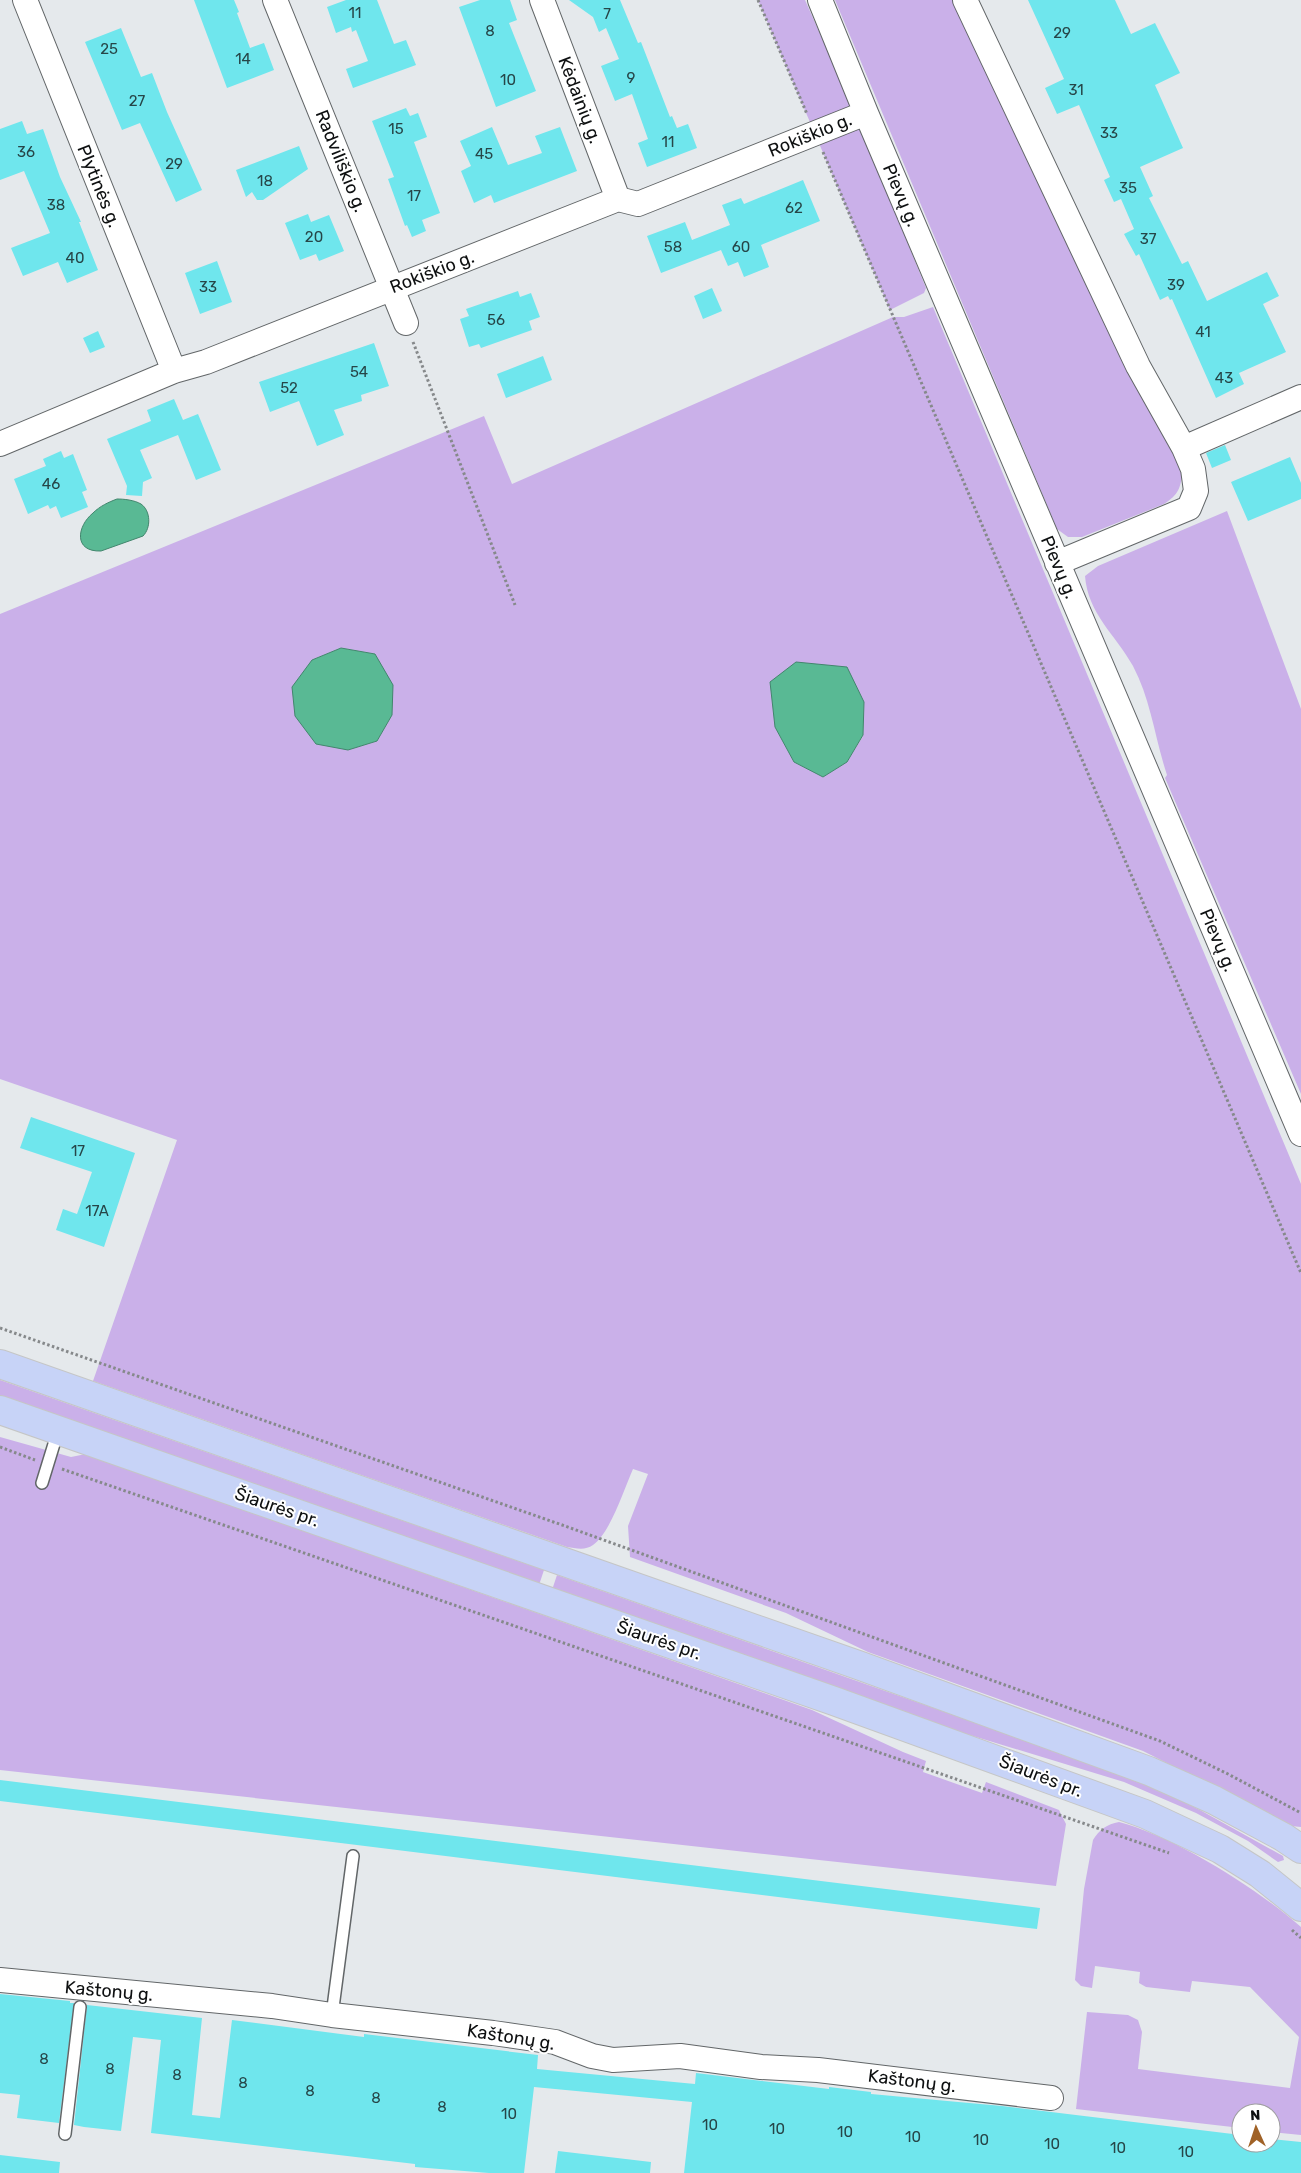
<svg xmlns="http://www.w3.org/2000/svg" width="1301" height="2173" font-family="Rubik,sans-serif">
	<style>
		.green { fill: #cab0e9; fill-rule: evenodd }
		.water { fill: #59b994; stroke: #42866d }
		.building { fill: #6fe6ed }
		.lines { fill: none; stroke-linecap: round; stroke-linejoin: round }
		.service-casing { stroke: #626668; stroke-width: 14 }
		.minor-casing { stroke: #626668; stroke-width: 26 }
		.primary-casing { stroke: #c5c6c6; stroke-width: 30 }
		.path { stroke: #86898b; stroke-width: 3; stroke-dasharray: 2.5 2.5; stroke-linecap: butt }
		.service { stroke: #fff; stroke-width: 11 }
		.minor { stroke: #fff; stroke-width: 24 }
		.primary { stroke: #c7d3f7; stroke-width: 28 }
		.labels { text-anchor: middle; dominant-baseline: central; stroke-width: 4; stroke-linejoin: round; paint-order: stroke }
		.number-label { font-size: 15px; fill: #264648 }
		.street-label { font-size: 18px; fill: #0e1011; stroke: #fff }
	</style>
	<rect width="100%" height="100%" fill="#e5e9ec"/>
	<path class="green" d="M 758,0 L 805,0 L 848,97 L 926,288 L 924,293 L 890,310 Z
		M 835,0 L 956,0 L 1183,471 C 1180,489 1179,494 1164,504 L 1082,537 L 1068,537 L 1057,529 Z
		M 933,307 L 1301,1184 L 1301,1827 L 1291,1826 L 1143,1751 L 868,1652 L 786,1613 L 630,1557 L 628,1526 L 648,1474 L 633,1469 C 624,1489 611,1532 593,1545 C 585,1551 575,1548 567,1547 L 93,1381 L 177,1140 L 0,1079 L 0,614 L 484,416 L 512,484 L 893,317 L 904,317 ZM 341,648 L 375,654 L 392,715 L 377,741 L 348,750 L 312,660 ZM 864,702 L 863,736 L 847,762 L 823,777 L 794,762 L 775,727 Z
		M 1227,511 L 1301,709 L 1301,1094 L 1165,778 L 1167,775 C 1155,739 1151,700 1133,666 C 1115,634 1088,614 1085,576 L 1098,566 Z
		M 0,1380 L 544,1570 L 539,1585 L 0,1397 Z
		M 0,1437 L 71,1457 L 86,1454 L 812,1710 L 903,1752 L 926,1761 L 923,1772 L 982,1793 L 986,1782 L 1059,1810 L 1066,1824 L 1056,1886 L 0,1770 Z
		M 557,1575 L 1112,1771 L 1158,1789 L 1200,1810 L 1283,1856 L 1284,1860 L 1278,1862 L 1248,1841 L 1196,1813 L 1124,1782 L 914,1718 L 552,1590 Z
		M 1119,1822 C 1176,1837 1256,1888 1301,1927 L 1301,2135 L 1271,2132 L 1271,2113 L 1241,2113 L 1241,2128 L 1076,2109 L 1087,2012 L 1128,2015 L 1138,2020 L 1142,2032 L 1138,2069 L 1290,2088 L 1299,2037 L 1250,1987 L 1192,1981 L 1190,1992 L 1146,1987 L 1139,1983 L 1140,1972 L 1095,1966 L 1092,1988 L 1081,1986 L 1075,1980 L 1084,1889 L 1093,1840 C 1099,1830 1107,1824 1119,1822 Z"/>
	<path class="water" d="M 117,499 C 124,499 134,500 141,504 C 151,511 151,528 143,536 L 101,551 C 73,552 77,526 93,513 C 100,506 109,502 117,499 Z
		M 341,648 L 375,654 L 393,685 L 392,715 L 377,741 L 348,750 L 316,744 L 295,716 L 292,687 L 312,660 Z
		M 796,662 L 847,667 L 864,702 L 863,735 L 847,762 L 823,777 L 794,762 L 775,727 L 770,682 Z"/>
	<path class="building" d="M 194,0 L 234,0 L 239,12 L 237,13 L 250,48 L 264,43 L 274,70 L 227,88 Z
		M 346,0 L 377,0 L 394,44 L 406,40 L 416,65 L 353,88 L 346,69 L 368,61 L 356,30 L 352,32 L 351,27 L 336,33 L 327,7 Z
		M 480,0 L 510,0 L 517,20 L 509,23 L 536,91 L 496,107 L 459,7 Z
		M 569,0 L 620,0 L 638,43 L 641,42 L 670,117 L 672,116 L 677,128 L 688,124 L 697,148 L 647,167 L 638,143 L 648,139 L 632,94 L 615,101 L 601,66 L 619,59 L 606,28 L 599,32 L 593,17 Z
		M 1028,0 L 1115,0 L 1131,34 L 1155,23 L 1180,73 L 1155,85 L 1183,148 L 1140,167 L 1153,196 L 1149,198 L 1182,264 L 1188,261 L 1207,301 L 1267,272 L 1279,296 L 1263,304 L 1286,352 L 1239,373 L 1244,384 L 1216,398 L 1172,299 L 1170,300 L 1168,296 L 1160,300 L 1139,254 L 1136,256 L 1124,234 L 1134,229 L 1121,199 L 1114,202 L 1104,180 L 1110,177 L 1079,105 L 1057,114 L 1045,88 L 1064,79 Z
		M 121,28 L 141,77 L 152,73 L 167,112 L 202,190 L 176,202 L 140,123 L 122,130 L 85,42 Z
		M 406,108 L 410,116 L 418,113 L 427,137 L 414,142 L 440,213 L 422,220 L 426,231 L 412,237 L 407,225 L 405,226 L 388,179 L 394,177 L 372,121 Z
		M 22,121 L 27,134 L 43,129 L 60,177 L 81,222 L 79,222 L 98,270 L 67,283 L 58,262 L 23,276 L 11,248 L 50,233 L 24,171 L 0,180 L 0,129 Z
		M 492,127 L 508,165 L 542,153 L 535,136 L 560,127 L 577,171 L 494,203 L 491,195 L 474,203 L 461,171 L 471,166 L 460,141 Z
		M 299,146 L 308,169 L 263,200 L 257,200 L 252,192 L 246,197 L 236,170 Z
		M 803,180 L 820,221 L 761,245 L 769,267 L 744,277 L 738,262 L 728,266 L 721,250 L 661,273 L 647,236 L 685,222 L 692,240 L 730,225 L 722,205 L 741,198 L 744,204 Z
		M 308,214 L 311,222 L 329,215 L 344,251 L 319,261 L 316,254 L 300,260 L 285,223 Z
		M 217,261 L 232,302 L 200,314 L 185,273 Z
		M 712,288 L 722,311 L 703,319 L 694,296 Z
		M 518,291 L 520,297 L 531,293 L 540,317 L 529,321 L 532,330 L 481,348 L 479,344 L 469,347 L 460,319 L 469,316 L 466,309 Z
		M 98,331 L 105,347 L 90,353 L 83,338 Z
		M 374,343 L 389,386 L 361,395 L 362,401 L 334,410 L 344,435 L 317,446 L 299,401 L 270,412 L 259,382 Z
		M 543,356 L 552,380 L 506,398 L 497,374 Z
		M 174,399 L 183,420 L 198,414 L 221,470 L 196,480 L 178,435 L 140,450 L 152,478 L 143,482 L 142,496 L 126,495 L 127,486 L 107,439 L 151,421 L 147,410 Z
		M 1225,445 L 1231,460 L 1212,468 L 1206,453 Z
		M 61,451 L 64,458 L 73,454 L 87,490 L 82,492 L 88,507 L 61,518 L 56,506 L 50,509 L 48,505 L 28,514 L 14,479 L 46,466 L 43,459 Z
		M 1290,457 L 1301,483 L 1301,499 L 1248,521 L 1231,482 Z
		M 31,1117 L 135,1153 L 104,1247 L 56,1230 L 63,1209 L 77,1214 L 92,1172 L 20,1148 Z
		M 0,1780 L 1040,1908 L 1037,1929 L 0,1801 Z
		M 0,1994 L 70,2001 L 70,2003 L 74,2003 L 59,2123 L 17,2118 L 20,2095 L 0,2093 Z
		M 87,2005 L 202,2018 L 192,2115 L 220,2118 L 232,2020 L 364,2037 L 364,2034 L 538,2055 L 537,2069 L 695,2084 L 696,2073 L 829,2089 L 829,2087 L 871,2092 L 871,2094 L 1002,2106 L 1241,2135 L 1241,2143 L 1271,2143 L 1271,2139 L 1301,2142 L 1301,2173 L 684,2173 L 692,2102 L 534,2087 L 524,2173 L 489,2173 L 415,2167 L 415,2164 L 151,2133 L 161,2040 L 133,2037 L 121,2131 L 84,2127 L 74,2125 Z
		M 558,2151 L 651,2162 L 650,2173 L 555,2173 Z
		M 0,2155 L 60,2162 L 59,2173 L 0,2173 Z"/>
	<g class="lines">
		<g class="service-casing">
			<path id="service" d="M 42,1483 L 58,1431
				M 332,2015 L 353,1856
				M 65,2134 L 80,2007"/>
		</g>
		<g class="minor-casing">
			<path id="minor" d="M 25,0 L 174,371
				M 275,0 L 406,323
				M 542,0 L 618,199
				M 820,0 L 866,113 L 1301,1134
				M 965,0 L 1138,366 L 1184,448 L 1193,469 L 1196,491 L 1189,508 L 1057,563
				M 0,444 L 174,371 L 206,362 L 618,199 L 638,204 L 866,113
				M 1184,448 L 1301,397
				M 0,1980 L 272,2006 L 332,2015 L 493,2033 L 555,2042 L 592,2056 L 613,2060 L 680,2056 L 761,2067 L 818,2070 L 1051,2098"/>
		</g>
		<g class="primary-casing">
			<path id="primary" d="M 0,1364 L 858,1665 L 1149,1771 L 1214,1800 L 1283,1837 L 1301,1849
				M 0,1410 L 834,1701 L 1145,1814 L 1220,1849 L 1260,1874 L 1301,1907"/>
		</g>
		<path class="path" d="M 758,0 L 807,114
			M 823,152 L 1301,1273
			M 413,342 L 515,605
			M 0,1328 L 565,1526 L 1160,1741 L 1228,1774 L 1301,1813
			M 0,1447 L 35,1460
			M 62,1469 L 1169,1853
			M 1292,1930 L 1301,1938"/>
		<use href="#service" class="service"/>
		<use href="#minor" class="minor"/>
		<use href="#primary" class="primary"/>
	</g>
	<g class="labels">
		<g class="number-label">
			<text x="355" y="13">11</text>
			<text x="607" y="14">7</text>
			<text x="490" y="31">8</text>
			<text x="1062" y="33">29</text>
			<text x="109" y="49">25</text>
			<text x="243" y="59">14</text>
			<text x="631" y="78">9</text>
			<text x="508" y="80">10</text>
			<text x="1076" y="90">31</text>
			<text x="137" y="101">27</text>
			<text x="396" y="129">15</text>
			<text x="1109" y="133">33</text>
			<text x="668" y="142">11</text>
			<text x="26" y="152">36</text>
			<text x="484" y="154">45</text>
			<text x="174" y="164">29</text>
			<text x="265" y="181">18</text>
			<text x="1128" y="188">35</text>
			<text x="414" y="196">17</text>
			<text x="56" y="205">38</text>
			<text x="794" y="208">62</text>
			<text x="314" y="237">20</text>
			<text x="1148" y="239">37</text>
			<text x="673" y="247">58</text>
			<text x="741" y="247">60</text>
			<text x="75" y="258">40</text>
			<text x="1176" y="285">39</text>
			<text x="208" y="287">33</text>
			<text x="496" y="320">56</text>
			<text x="1203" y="332">41</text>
			<text x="359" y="372">54</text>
			<text x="1224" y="378">43</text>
			<text x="289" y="388">52</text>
			<text x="51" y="484">46</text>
			<text x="78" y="1151">17</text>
			<text x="97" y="1211">17A</text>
			<text x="44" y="2059">8</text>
			<text x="110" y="2069">8</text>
			<text x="177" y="2075">8</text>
			<text x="243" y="2083">8</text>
			<text x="310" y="2091">8</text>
			<text x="376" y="2098">8</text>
			<text x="442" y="2107">8</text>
			<text x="509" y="2114">10</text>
			<text x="710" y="2125">10</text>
			<text x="777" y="2129">10</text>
			<text x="845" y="2132">10</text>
			<text x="913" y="2137">10</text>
			<text x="981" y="2140">10</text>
			<text x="1052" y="2144">10</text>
			<text x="1118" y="2148">10</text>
			<text x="1186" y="2152">10</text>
		</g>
		<g class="street-label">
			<text transform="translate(580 100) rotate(69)">Kėdainių g.</text>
			<text transform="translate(810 135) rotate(-22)">Rokiškio g.</text>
			<text transform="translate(341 161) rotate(68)">Radviliškio g.</text>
			<text transform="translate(99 186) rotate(68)">Plytinės g.</text>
			<text transform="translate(901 195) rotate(67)">Pievų g.</text>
			<text transform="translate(432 272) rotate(-21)">Rokiškio g.</text>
			<text transform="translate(1059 567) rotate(67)">Pievų g.</text>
			<text transform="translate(1218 940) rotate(67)">Pievų g.</text>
			<text transform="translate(277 1507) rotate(19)">Šiaurės pr.</text>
			<text transform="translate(659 1640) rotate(19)">Šiaurės pr.</text>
			<text transform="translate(1041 1776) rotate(21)">Šiaurės pr.</text>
			<text transform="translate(109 1991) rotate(5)">Kaštonų g.</text>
			<text transform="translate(511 2037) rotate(9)">Kaštonų g.</text>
			<text transform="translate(912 2081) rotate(7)">Kaštonų g.</text>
		</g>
	</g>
	<g transform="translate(1256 2128) rotate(357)"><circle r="24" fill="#ffffff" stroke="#9f9fa0"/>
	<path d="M0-4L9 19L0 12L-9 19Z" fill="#a06227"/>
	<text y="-8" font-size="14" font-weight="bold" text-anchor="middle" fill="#0e1011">N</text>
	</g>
</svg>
